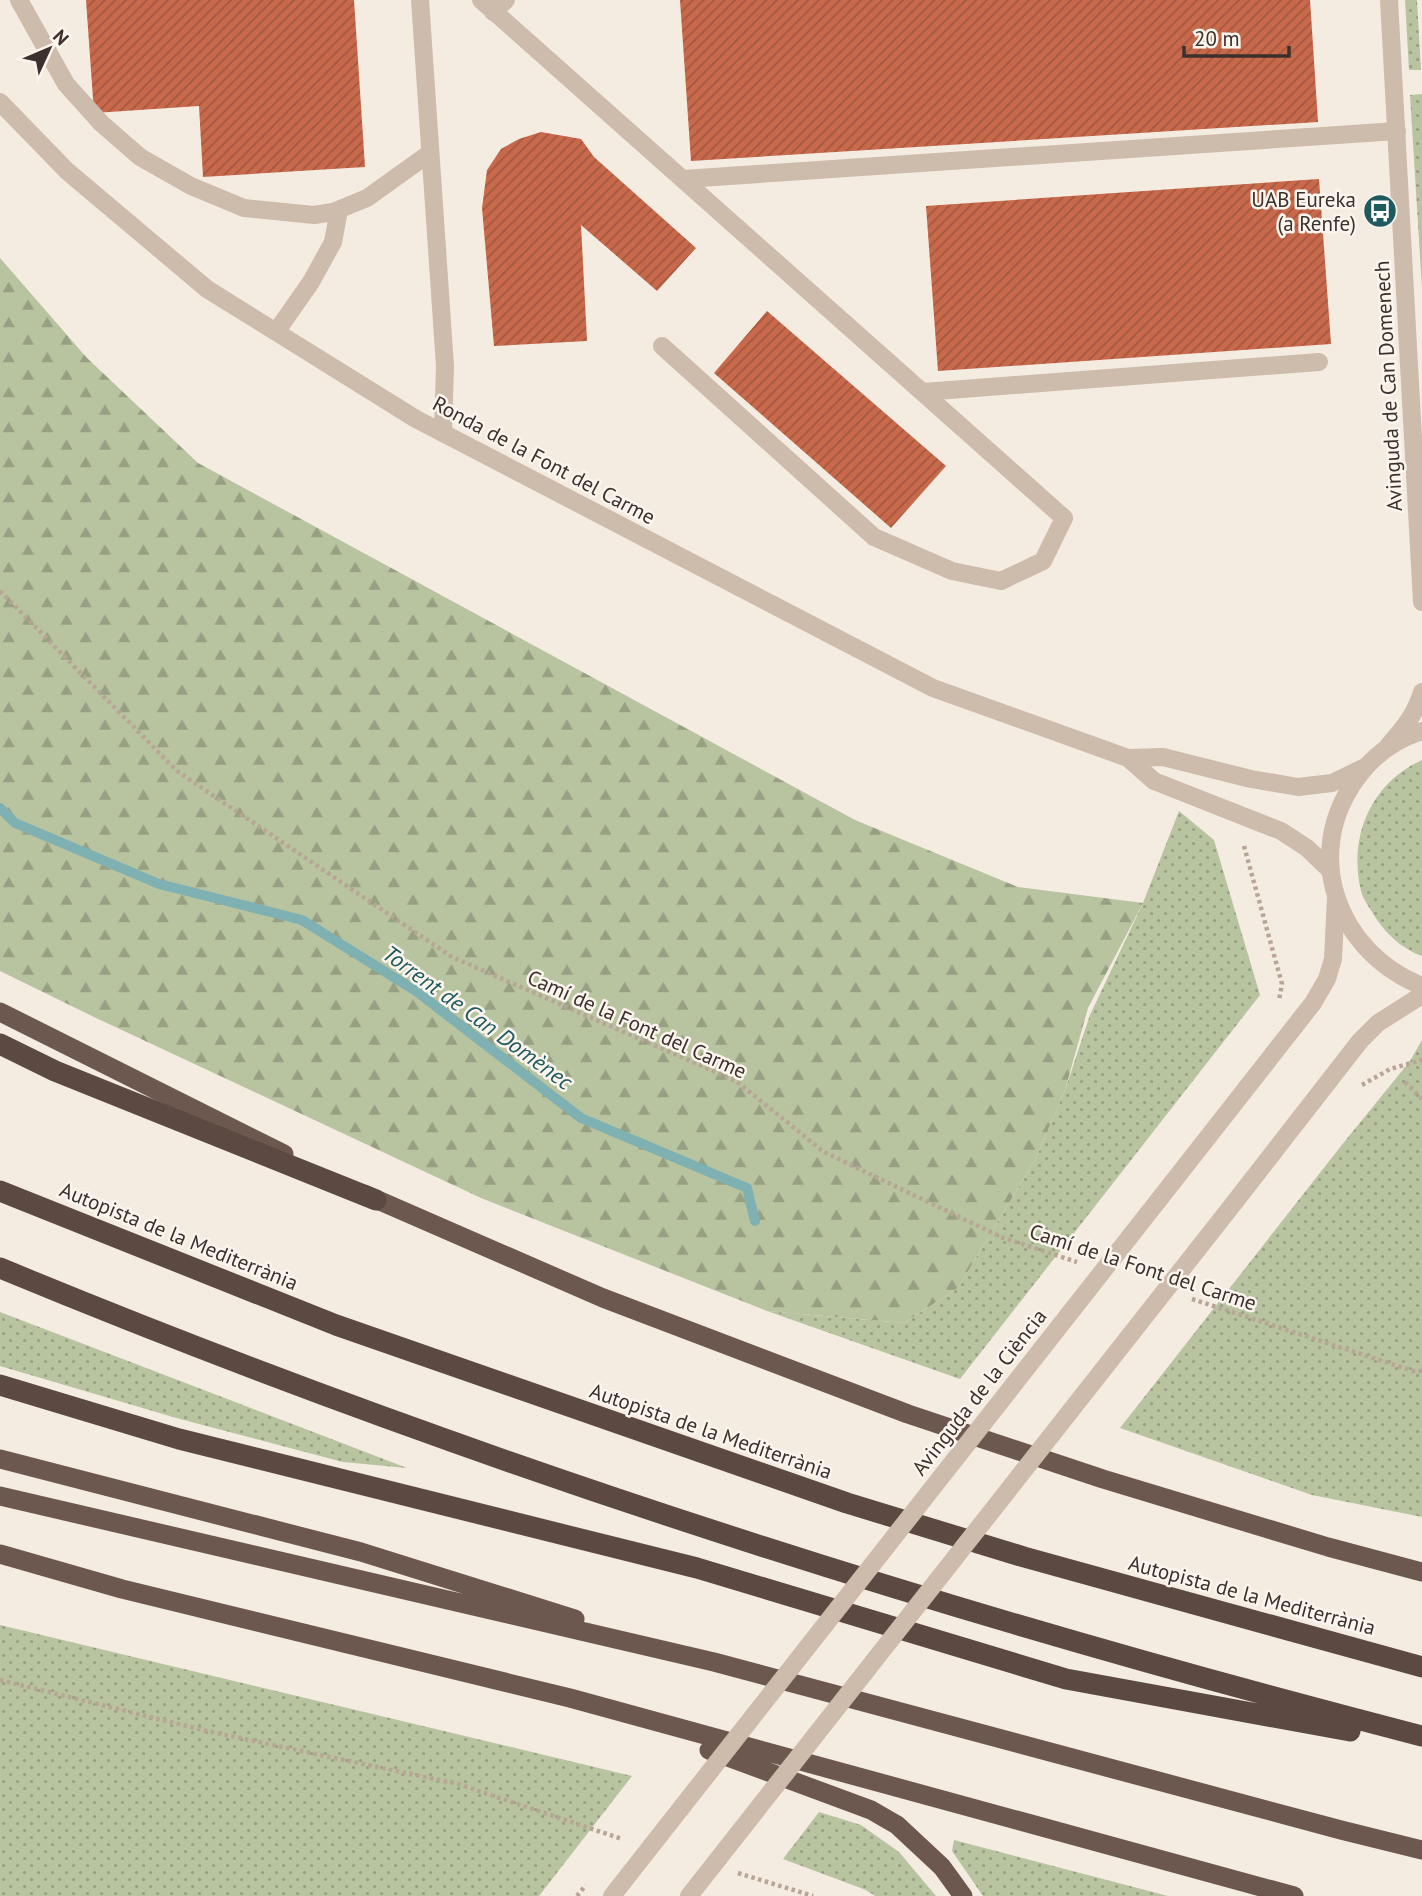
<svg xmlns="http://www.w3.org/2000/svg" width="1422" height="1896" font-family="'PT Sans',sans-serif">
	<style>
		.grass { fill: url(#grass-dots) }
		.forest { fill: url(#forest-firs) }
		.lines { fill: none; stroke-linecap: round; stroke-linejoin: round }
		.stream { stroke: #7fb0b2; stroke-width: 10 }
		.building { fill: url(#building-hatch) }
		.path { stroke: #b9a596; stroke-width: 4.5; stroke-dasharray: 3.5 3.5; stroke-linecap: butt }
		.service { stroke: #cdbbac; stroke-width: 18 }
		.minor { stroke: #cdbbac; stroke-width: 18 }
		.tertiary { stroke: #cdbbac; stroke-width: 18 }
		.trunk { stroke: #6c584f; stroke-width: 19 }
		.motorway { stroke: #5c4a42; stroke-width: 21 }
		.path-bridge { stroke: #b9a596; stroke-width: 4.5; stroke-dasharray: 3.5 3.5; stroke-linecap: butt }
		.tertiary-bridge { stroke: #cdbbac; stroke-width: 18 }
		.labels { text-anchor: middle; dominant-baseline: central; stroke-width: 5; stroke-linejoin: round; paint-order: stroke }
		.poi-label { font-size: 21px; fill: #3b302b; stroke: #fbf5ee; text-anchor: end }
		.street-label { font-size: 21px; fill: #3b302b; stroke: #fbf5ee }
		.water-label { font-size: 23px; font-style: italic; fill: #1f5a5e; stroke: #fbf5ee }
	</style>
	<defs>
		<pattern id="grass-dots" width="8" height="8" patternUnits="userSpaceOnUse" patternTransform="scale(1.75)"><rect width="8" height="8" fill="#b8c4a0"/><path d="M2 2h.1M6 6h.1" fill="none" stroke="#97a083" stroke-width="1.8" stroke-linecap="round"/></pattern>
		<pattern id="forest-firs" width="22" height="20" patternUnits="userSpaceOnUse" patternTransform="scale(1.75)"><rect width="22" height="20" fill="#b8c4a0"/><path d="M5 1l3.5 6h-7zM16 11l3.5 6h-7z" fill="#97a083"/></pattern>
		<pattern id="building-hatch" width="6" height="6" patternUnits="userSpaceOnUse" patternTransform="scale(1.75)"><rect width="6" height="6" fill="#c8694b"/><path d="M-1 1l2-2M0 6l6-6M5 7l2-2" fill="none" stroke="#a4573f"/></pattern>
	</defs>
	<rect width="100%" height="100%" fill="#f4ebe1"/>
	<path class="grass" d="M 1405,0 L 1417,0 L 1421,70 L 1409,70 Z
		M 1422,94 L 1422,288 L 1410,95 Z
		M 1422,760 L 1422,956 C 1402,949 1384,932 1374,915 C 1369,907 1363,899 1361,891 C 1348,837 1371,783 1422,760 Z
		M 1179,811 L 1214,840 L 1260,995 L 960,1379 L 767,1311 L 904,1323 L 958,1288 L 1036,1158 L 1065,1090 L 1090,1015 L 1143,903 Z
		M 1422,1040 L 1422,1517 L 1312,1495 L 1120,1428 L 1341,1146 L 1410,1061 Z
		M 0,1312 L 407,1468 L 343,1462 L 180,1419 L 0,1366 Z
		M 0,1625 L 632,1776 L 539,1896 L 0,1896 Z
		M 819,1812 L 861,1825 L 899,1852 L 936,1896 L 875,1896 L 866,1890 L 783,1859 Z
		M 954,1840 L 1168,1896 L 983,1896 L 952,1851 Z"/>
	<path class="forest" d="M 0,258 L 87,358 L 198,463 L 855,820 L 1018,887 L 1143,903 L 1088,1008 L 1065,1090 L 1036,1158 L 958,1288 L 904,1323 L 767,1311 L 481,1198 L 94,1017 L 0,971 Z"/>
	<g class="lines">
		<path class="stream" d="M 0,808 L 15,823 L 159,884 L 302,920 L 416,991 L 581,1118 L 747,1188 L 755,1221"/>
	</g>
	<path class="building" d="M 86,0 L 354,0 L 365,167 L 203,177 L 199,106 L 94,113 Z
		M 680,0 L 1310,0 L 1318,122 L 691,161 Z
		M 541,132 L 581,139 L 594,157 L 696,248 L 657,291 L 581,225 L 587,341 L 494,346 L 482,208 L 487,170 L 501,149 L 519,139 Z
		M 1319,179 L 1331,344 L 938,371 L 926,206 Z
		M 767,311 L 946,466 L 891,528 L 714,373 Z"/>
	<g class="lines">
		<path class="path" d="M 0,591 L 177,771 L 452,957 L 736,1081 L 824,1152 L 1001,1237 L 1077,1262
			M 1244,846 L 1282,984 L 1279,1000
			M 1405,1082 L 1422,1099
			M 1362,1085 L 1390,1069 L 1422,1060
			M 1192,1299 L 1413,1371 L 1422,1371
			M 0,1680 L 207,1731 L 458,1784 L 622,1839
			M 738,1873 L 813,1896"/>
		<path class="service" d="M 19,0 L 66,84 L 101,123 L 140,157 L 191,186 L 244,208 L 314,215 L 333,212 L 367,198 L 430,153
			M 420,0 L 445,366 L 443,433
			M 481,0 L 1064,518 L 1043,561 L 1001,581 L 952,571 L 874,537 L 662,346
			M 493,12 L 506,0
			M 684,179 L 1397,131
			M 276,332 L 311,282 L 333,242 L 339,210
			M 923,392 L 1319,362"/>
		<path class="minor" d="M 1389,0 L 1422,602
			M 0,102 L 67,171 L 207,289 L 416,419 L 933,688 L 1128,758 L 1154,781 L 1281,831 L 1307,848 L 1331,871
			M 1389,745 C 1404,728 1416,713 1422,692
			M 1128,758 L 1163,757 L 1251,779 L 1298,787 L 1332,783 L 1365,767"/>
		<path class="tertiary" d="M 1422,731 C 1396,739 1373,756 1357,778 C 1301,854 1337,952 1422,986
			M 1172,1183 L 1313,1003 L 1327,979 L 1333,959 L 1336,897
			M 1234,1203 L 1360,1041 L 1378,1023 L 1422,995"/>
		<path class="trunk" d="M 0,1012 L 284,1154
			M 364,1194 L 603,1298 L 908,1414 L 1103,1479 L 1328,1547 L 1422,1572
			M 0,1459 L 361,1552 L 575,1619
			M 0,1496 L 714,1662 L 1341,1830 L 1422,1850
			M 0,1554 L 122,1589 L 570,1698 L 1294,1896
			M 709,1750 L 871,1810 L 897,1825 L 942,1867 L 963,1896"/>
		<path class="motorway" d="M 0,1044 L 55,1071 L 376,1200
			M 0,1191 L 336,1325 L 847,1503 L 1024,1557 L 1422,1667
			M 0,1268 C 461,1459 939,1612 1422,1736
			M 0,1385 L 179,1439 L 697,1568 L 1066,1679 L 1350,1731"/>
		<path class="path-bridge" d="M 577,1896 L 586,1885"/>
		<path class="tertiary-bridge" d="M 612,1896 L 1172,1183
			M 689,1896 L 1234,1203"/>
	</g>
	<defs>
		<g id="bus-disc" transform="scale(1.75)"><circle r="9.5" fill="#1f5a5e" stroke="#fbf5ee"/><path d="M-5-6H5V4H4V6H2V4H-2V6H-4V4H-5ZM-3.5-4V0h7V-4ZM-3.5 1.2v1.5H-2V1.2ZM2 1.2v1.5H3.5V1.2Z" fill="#fff"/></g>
	</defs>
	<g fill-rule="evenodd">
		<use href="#bus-disc" x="1380" y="211"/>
	</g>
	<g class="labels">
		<g class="poi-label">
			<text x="1356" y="199">UAB Eureka<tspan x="1356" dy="24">(a Renfe)</tspan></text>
		</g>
		<g class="street-label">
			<text transform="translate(1388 386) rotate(-93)">Avinguda de Can Domenech</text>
			<text transform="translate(544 460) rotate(28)">Ronda de la Font del Carme</text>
			<text transform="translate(637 1024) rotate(24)">Camí de la Font del Carme</text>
			<text transform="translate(179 1236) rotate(22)">Autopista de la Mediterrània</text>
			<text transform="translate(1143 1267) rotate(18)">Camí de la Font del Carme</text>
			<text transform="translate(979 1392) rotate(-52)">Avinguda de la Ciència</text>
			<text transform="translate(711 1431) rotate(19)">Autopista de la Mediterrània</text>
			<text transform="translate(1252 1595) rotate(15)">Autopista de la Mediterrània</text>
		</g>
		<g class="water-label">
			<text transform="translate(478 1017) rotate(36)">Torrent de Can Domènec</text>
		</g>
	</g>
	<g transform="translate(49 49) rotate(46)" stroke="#fbf5ee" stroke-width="5" paint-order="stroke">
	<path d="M0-5L12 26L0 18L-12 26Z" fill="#3b302b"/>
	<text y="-10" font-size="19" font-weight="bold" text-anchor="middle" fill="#3b302b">N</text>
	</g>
	<path d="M1184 46v10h105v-10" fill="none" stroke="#3b302b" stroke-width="3.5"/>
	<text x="1194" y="46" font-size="21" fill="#3b302b" stroke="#fbf5ee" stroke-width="5" paint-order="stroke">20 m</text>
</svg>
